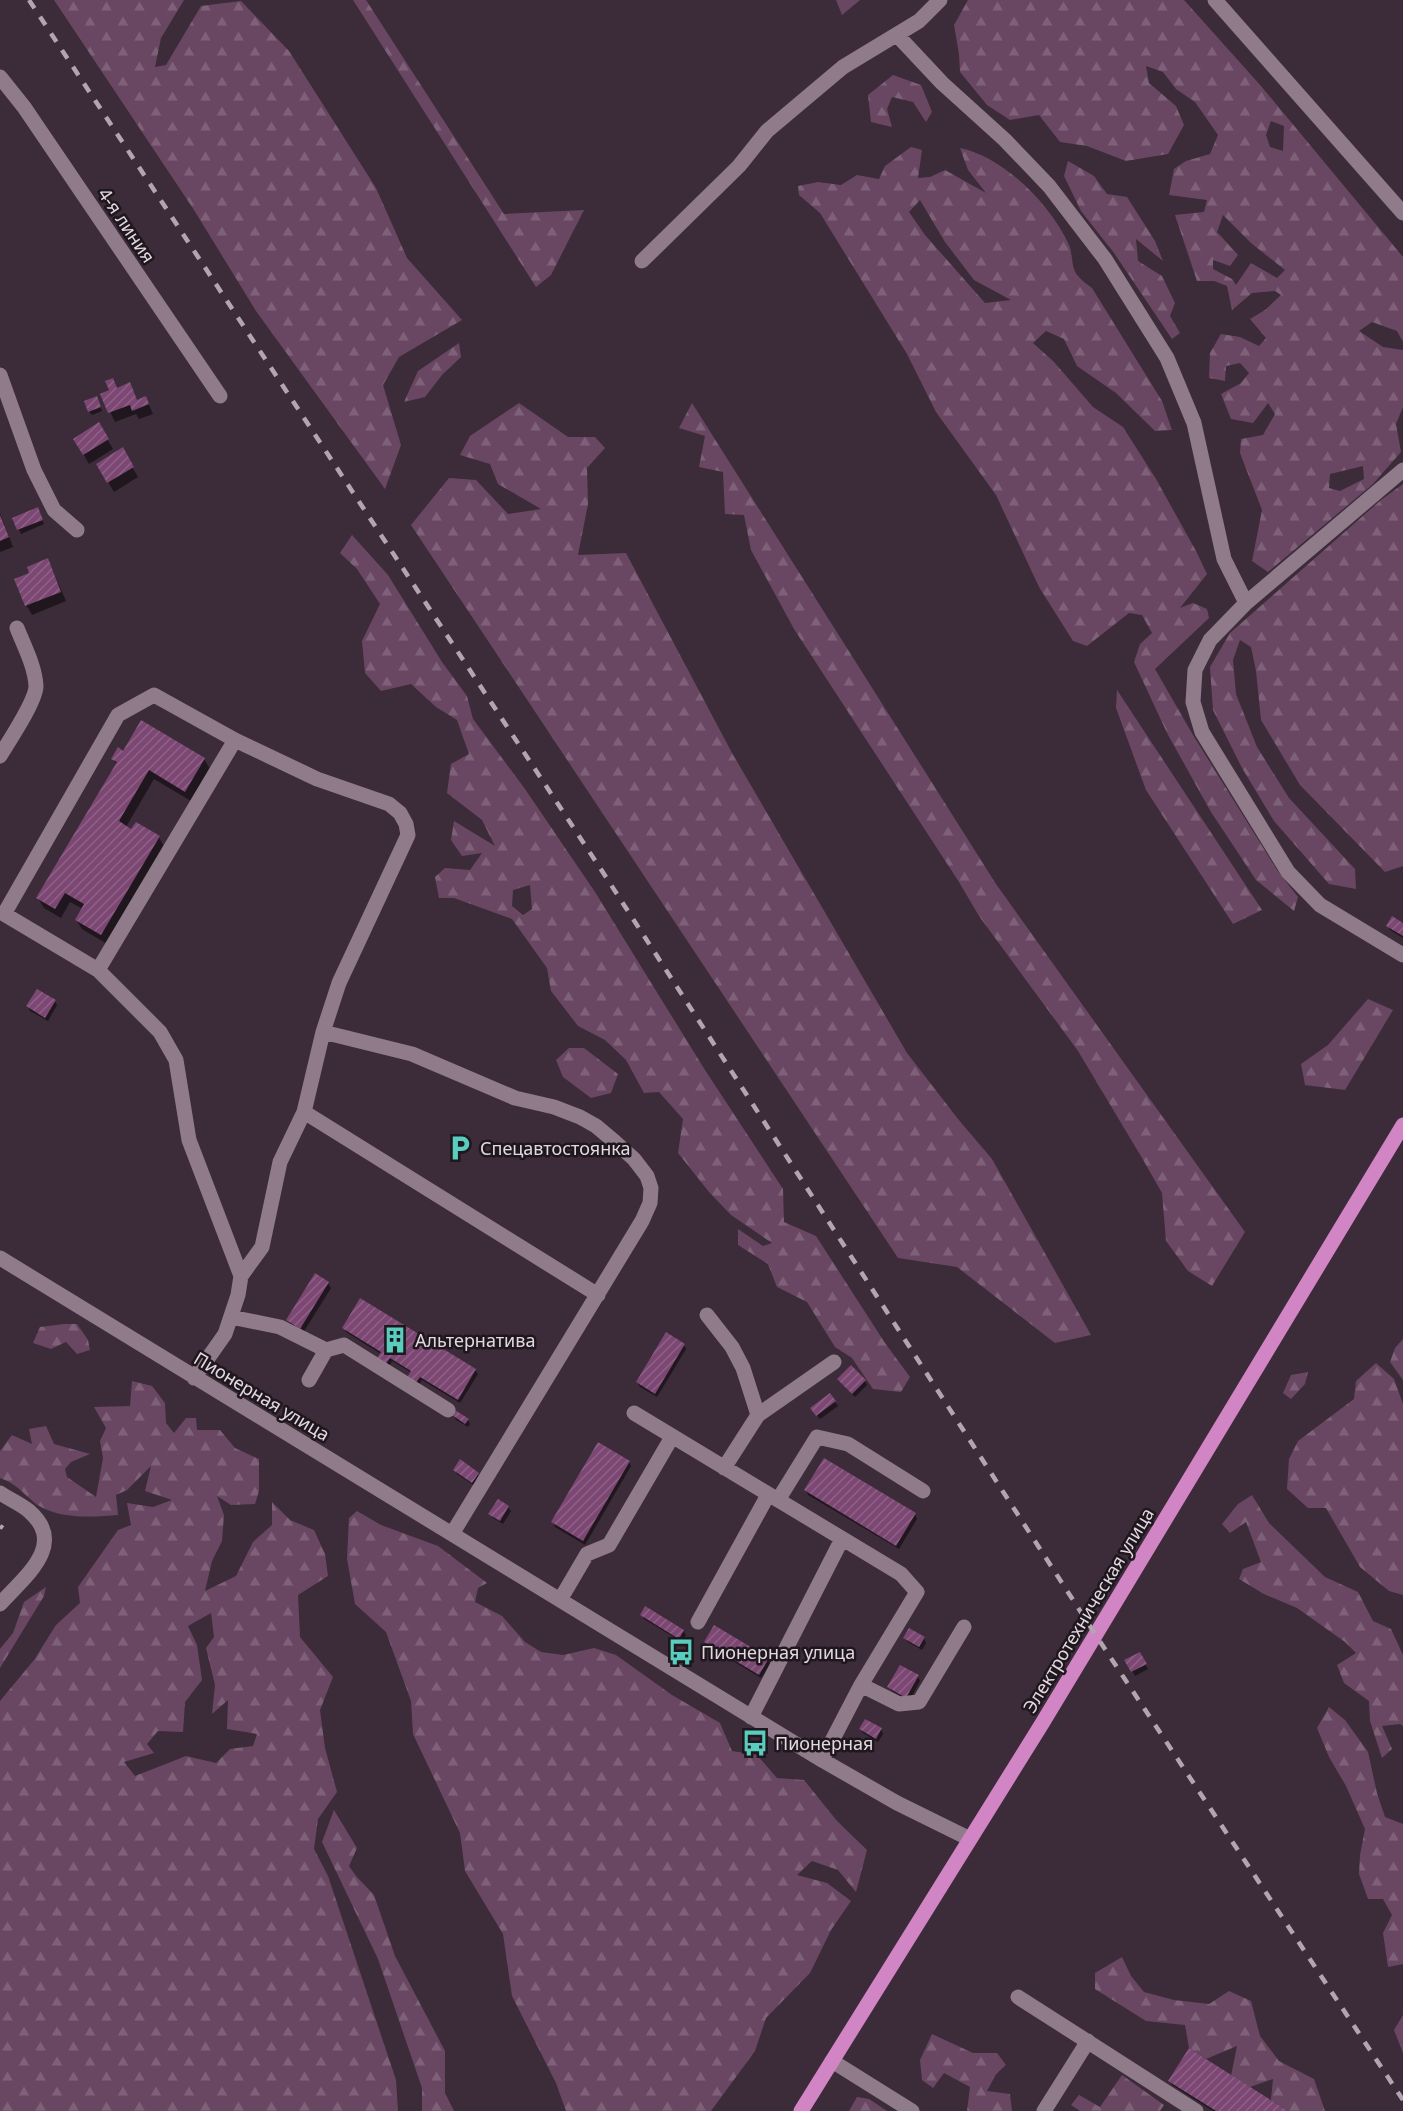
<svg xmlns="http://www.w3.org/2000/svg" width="1403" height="2111" font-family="'Noto Sans',sans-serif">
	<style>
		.forest { fill: url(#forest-firs); fill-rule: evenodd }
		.shadow { fill: #0007 }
		.building { fill: url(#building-hatch) }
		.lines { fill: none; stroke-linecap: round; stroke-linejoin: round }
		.minor { stroke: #8f7b8a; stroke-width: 15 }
		.major { stroke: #d285c4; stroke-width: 15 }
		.rail { stroke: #b2a5af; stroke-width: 4.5; stroke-dasharray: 10 10; stroke-linecap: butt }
		.labels { text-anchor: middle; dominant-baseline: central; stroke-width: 5; stroke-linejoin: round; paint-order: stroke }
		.street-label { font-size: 18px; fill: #e3d8e0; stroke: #1e171d }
		.poi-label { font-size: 18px; fill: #e3d8e0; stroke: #1e171d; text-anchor: start }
	</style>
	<defs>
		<pattern id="forest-firs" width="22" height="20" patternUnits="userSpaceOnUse" patternTransform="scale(1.5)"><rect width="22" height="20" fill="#694763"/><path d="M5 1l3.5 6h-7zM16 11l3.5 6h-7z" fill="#7e6179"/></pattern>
		<pattern id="building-hatch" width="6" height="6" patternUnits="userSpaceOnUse" patternTransform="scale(1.5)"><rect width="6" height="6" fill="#7c4773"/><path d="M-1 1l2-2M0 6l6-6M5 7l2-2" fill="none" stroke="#8e6187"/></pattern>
	</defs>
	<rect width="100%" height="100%" fill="#3c2b39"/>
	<path class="forest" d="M 54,0 L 184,0 L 161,38 L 155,67 L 166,65 L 201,6 L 241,1 L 289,51 L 376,188 L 407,258 L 462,320 L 399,357 L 383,385 L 401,445 L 385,489 L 256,311 L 194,210 Z
		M 353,0 L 366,0 L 504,214 L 584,210 L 551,275 L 536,287 Z
		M 836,0 L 860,0 L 842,15 Z
		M 968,0 L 1184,0 L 1261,86 L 1403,257 L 1403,342 L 1397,331 L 1372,322 L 1359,331 L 1383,347 L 1403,350 L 1403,407 L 1396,424 L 1401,452 L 1373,484 L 1268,572 L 1252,561 L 1262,510 L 1240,453 L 1241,439 L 1263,435 L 1275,414 L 1268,403 L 1253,423 L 1231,419 L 1221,394 L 1241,383 L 1249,373 L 1240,363 L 1226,366 L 1225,381 L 1209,378 L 1210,353 L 1221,334 L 1240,337 L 1259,346 L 1266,338 L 1250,319 L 1265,310 L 1281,295 L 1275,291 L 1252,293 L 1232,310 L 1227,286 L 1214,281 L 1197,281 L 1175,215 L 1204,212 L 1207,200 L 1169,195 L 1174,169 L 1186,161 L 1210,154 L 1218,135 L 1195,102 L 1176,89 L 1163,72 L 1146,66 L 1149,83 L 1176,106 L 1184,125 L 1168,154 L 1126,161 L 1087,146 L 1060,142 L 1039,115 L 1010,120 L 987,105 L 960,72 L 959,54 L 954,25 ZM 1271,121 L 1284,126 L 1283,151 L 1270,147 L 1266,135 ZM 1223,215 L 1251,243 L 1285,270 L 1277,278 L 1251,263 L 1236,285 L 1232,279 L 1213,269 L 1213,260 L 1230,266 L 1238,255 L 1217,232 ZM 1363,466 L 1364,479 L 1340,491 L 1329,488 L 1330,474 Z
		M 893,75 L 921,85 L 932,112 L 926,122 L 913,102 L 892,97 L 887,109 L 892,127 L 871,122 L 868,95 Z
		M 911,147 L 922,150 L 918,178 L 930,177 L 945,170 L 986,193 L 968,170 L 960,148 C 1004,157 1051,205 1069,245 C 1073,254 1071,269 1078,276 C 1082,281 1088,285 1092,288 L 1162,401 L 1172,430 L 1155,431 L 1116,393 L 1077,366 L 1064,339 L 1046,331 L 1033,343 L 1054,362 L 1093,407 L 1123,427 L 1156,479 L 1196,551 L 1207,574 L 1180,608 L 1193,603 L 1207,609 L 1209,618 L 1155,669 L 1193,735 L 1277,870 L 1298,897 L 1294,911 L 1256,880 L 1211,812 L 1167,733 L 1134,662 L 1140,644 L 1152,633 L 1142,615 L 1129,613 L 1087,646 L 1073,641 L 1039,587 L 996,495 L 936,412 L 907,354 L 820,213 L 799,195 L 798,186 L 818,182 L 841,185 L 857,175 L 879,179 L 885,166 ZM 920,200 L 945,242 L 974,280 L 1011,300 L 985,303 L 925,235 L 909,212 Z
		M 1068,161 L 1094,176 L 1107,194 L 1127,197 L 1155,241 L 1163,261 L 1136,239 L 1138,261 L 1162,276 L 1175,303 L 1170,316 L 1180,333 L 1172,339 L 1114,253 L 1081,211 L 1064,176 Z
		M 459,343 L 461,357 L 442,375 L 425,397 L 404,402 L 418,371 Z
		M 519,403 L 568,437 L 595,437 L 605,448 L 587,468 L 588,504 L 578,555 L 626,553 L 732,753 L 907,1053 L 958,1119 L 992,1159 L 1091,1335 L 1055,1343 L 957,1267 L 898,1258 L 411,525 L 449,478 L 476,480 L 508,514 L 541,509 L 498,484 L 490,464 L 460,455 L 470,436 Z
		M 692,403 L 996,884 L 1245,1232 L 1212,1286 L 1188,1271 L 1166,1241 L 1162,1193 L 1142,1158 L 1078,1051 L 979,916 L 959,882 L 794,629 L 751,550 L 744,515 L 725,514 L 723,472 L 699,467 L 705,436 L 679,428 Z
		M 1403,484 L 1403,866 L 1385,872 L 1300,785 L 1261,720 L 1256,671 L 1251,647 L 1240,640 L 1233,660 L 1236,694 L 1257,747 L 1289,798 L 1355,869 L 1356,889 L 1329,884 L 1274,821 L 1242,768 L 1213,710 L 1210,667 L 1230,633 L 1381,500 Z
		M 352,535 L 388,575 L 442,662 L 467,696 L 473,719 L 525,789 L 595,892 L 705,1070 L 783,1189 L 784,1222 L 816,1236 L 885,1343 L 910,1377 L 901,1392 L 873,1389 L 852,1358 L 835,1347 L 807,1302 L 777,1287 L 768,1264 L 738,1245 L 738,1229 L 763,1246 L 772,1243 L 731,1215 L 709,1192 L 678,1153 L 683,1119 L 659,1092 L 644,1093 L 626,1060 L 605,1040 L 578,1026 L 551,991 L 547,968 L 512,919 L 454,898 L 439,898 L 435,877 L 445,868 L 470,870 L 482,853 L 462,856 L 451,840 L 454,821 L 495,846 L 482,820 L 447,793 L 451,764 L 469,754 L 457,720 L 436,707 L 411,684 L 381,691 L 365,673 L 362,641 L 380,604 L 357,569 L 340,553 ZM 530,885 L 532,909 L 523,915 L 512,906 L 513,890 Z
		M 1117,690 L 1262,910 L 1233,924 L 1146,790 L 1116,708 Z
		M 1368,999 L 1393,1010 L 1345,1090 L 1305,1085 L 1301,1064 L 1328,1045 Z
		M 569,1048 L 584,1048 L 618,1074 L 611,1093 L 591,1098 L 563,1077 L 556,1060 Z
		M 64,1324 L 77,1324 L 88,1340 L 90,1350 L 77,1354 L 66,1342 L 51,1349 L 33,1343 L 40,1327 Z
		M 1403,1339 L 1403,1380 L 1390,1362 L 1395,1348 Z
		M 1376,1363 L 1394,1379 L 1403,1404 L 1403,1595 L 1389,1591 L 1360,1567 L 1326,1508 L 1308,1508 L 1287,1489 L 1289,1459 L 1298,1441 L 1354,1399 L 1356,1381 Z
		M 1308,1372 L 1305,1384 L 1291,1399 L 1283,1393 L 1291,1375 Z
		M 132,1381 L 152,1386 L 165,1403 L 166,1423 L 174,1433 L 186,1418 L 196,1418 L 197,1430 L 220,1430 L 235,1448 L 259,1459 L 259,1491 L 255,1504 L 231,1505 L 217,1496 L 224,1515 L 222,1541 L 212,1561 L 205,1591 L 236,1576 L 253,1542 L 272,1525 L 272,1502 L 290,1520 L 314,1530 L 325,1554 L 328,1576 L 298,1595 L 300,1637 L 333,1677 L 320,1710 L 325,1748 L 337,1792 L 318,1819 L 314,1849 L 328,1876 L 396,2080 L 398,2111 L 0,2111 L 0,1701 L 34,1660 L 56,1625 L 80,1603 L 78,1587 L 118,1530 L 131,1525 L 127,1503 L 153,1507 L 172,1500 L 145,1491 L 151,1466 L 127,1490 L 116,1495 L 118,1515 C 94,1517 65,1519 43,1508 C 28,1501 21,1485 0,1478 L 0,1451 L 12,1435 L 32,1444 L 29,1429 L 46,1426 L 54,1444 L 90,1454 L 71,1462 L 65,1469 L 67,1477 L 96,1497 L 103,1458 L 100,1441 L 106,1428 L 94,1407 L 130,1406 ZM 211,1613 L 214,1637 L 206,1648 L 215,1685 L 212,1714 L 228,1700 L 227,1729 L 257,1734 L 253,1746 L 230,1749 L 216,1763 L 186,1756 L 135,1776 L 124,1762 L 154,1753 L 147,1744 L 158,1731 L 183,1732 L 185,1702 L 202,1680 L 197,1645 L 188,1626 Z
		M 1252,1495 L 1269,1523 L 1325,1577 L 1358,1592 L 1373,1621 L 1391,1629 L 1403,1655 L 1403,1726 L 1400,1724 L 1382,1726 L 1392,1749 L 1382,1758 L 1370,1721 L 1369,1701 L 1344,1683 L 1337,1665 L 1356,1653 L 1345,1642 L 1297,1608 L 1264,1594 L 1239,1579 L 1243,1569 L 1261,1562 L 1246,1522 L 1230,1533 L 1222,1524 L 1238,1504 Z
		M 357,1511 L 381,1525 L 438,1546 L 487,1583 L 478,1588 L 475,1602 L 502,1616 L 525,1642 L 541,1652 L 563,1655 L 594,1648 L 616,1655 L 672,1695 L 720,1723 L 732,1751 L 757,1755 L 777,1778 L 804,1780 L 837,1821 L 867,1850 L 856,1892 L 838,1870 L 812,1861 L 797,1875 L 827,1883 L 851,1901 L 831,1930 L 810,1973 L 766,2018 L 755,2051 L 711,2111 L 566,2111 L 556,2083 L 512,1996 L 503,1934 L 465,1871 L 460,1833 L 413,1734 L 411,1701 L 386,1632 L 355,1604 L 347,1559 L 349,1518 Z
		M 46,1587 L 44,1596 L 0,1668 L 0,1649 L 13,1633 L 24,1602 Z
		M 1329,1707 L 1345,1720 L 1368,1752 L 1377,1793 L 1385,1817 L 1403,1824 L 1403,1964 L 1388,1967 L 1383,1933 L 1392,1915 L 1383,1899 L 1368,1899 L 1359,1874 L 1360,1855 L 1365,1829 L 1346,1786 L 1329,1757 L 1317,1728 Z
		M 334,1810 L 357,1848 L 349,1866 L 356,1876 L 374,1895 L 395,1956 L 445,2051 L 445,2093 L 454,2111 L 422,2111 L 422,2088 L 378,1959 L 322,1842 Z
		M 1122,1957 L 1131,1976 L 1144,1992 L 1174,2000 L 1209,2004 L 1229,1991 L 1251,2001 L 1260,2036 L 1279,2061 L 1314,2079 L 1325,2111 L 1288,2111 L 1271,2100 L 1273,2079 L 1250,2087 L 1231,2076 L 1237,2046 L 1206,2059 L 1189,2048 L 1185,2025 L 1146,2021 L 1095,1989 L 1095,1973 Z
		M 1403,2015 L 1403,2053 L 1394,2030 Z
		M 932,2034 L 973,2053 L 997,2053 L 1006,2065 L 996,2074 L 987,2091 L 1010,2094 L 1012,2111 L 967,2111 L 970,2087 L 944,2073 L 933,2088 L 922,2080 L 920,2060 Z
		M 1122,2075 L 1164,2105 L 1160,2111 L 1080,2111 L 1071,2105 L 1079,2095 L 1100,2107 Z
		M 857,2097 L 869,2099 L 887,2111 L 849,2111 Z"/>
	<path class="shadow" d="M 129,384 L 138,402 L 146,398 L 153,414 L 139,419 L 136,414 L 115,422 L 102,395 Z
		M 99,402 L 102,411 L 92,415 L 89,411 Z
		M 98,424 L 113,449 L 89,464 L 75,439 Z
		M 122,450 L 138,477 L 114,492 L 98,465 Z
		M 0,513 L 13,547 L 0,552 Z
		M 40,513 L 44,524 L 21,534 L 14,519 Z
		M 48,560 L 66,601 L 32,615 L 26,605 Z
		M 123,753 L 204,759 L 210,769 L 191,801 L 154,779 L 126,827 L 132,831 L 159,837 L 164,847 L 107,944 L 82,929 L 76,920 L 83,909 L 70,902 L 61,918 L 44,908 L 38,898 L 117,765 L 113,759 Z
		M 1403,925 L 1403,938 L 1390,930 L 1388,926 Z
		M 55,1001 L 57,1005 L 48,1021 L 30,1011 L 28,1006 Z
		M 316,1275 L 328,1283 L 331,1288 L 303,1333 L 290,1325 L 288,1320 Z
		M 344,1328 L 475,1370 L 478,1374 L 460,1403 L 422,1380 L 418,1387 L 412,1373 L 392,1361 L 388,1369 L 381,1354 L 346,1332 Z
		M 684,1345 L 686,1349 L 657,1397 L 640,1387 L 637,1382 Z
		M 838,1380 L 865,1381 L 867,1385 L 855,1397 Z
		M 830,1395 L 838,1406 L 820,1419 L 815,1413 Z
		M 453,1415 L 468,1420 L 470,1424 L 468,1427 L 456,1420 Z
		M 629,1462 L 631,1466 L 585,1545 L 555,1527 L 553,1522 Z
		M 455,1470 L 478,1474 L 480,1478 L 475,1486 L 457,1474 Z
		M 806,1490 L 915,1514 L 917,1519 L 899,1549 L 808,1495 Z
		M 508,1507 L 511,1511 L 503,1524 L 493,1518 L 490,1514 Z
		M 642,1615 L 683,1631 L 686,1635 L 682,1642 L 644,1619 Z
		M 905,1638 L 924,1638 L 926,1643 L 922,1650 L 908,1642 Z
		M 705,1642 L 768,1659 L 770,1664 L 761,1678 L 708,1646 Z
		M 1139,1654 L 1148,1669 L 1135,1676 L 1127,1661 Z
		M 918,1677 L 920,1681 L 909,1701 L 892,1691 L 889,1687 Z
		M 860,1729 L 881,1729 L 883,1734 L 878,1742 L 863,1733 Z
		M 1170,2081 L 1285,2111 L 1213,2111 L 1172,2085 Z"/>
	<path class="building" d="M 113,378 L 117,388 L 130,382 L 137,400 L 146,396 L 149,404 L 132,411 L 130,405 L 108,413 L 100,394 L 109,390 L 105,381 Z
		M 97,396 L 101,407 L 88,412 L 84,401 Z
		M 99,422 L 109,439 L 83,455 L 73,439 Z
		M 123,447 L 134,467 L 107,483 L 96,464 Z
		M 38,507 L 43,520 L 17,530 L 12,518 Z
		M 0,515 L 9,537 L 0,541 Z
		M 48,558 L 61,592 L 25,606 L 14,579 L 29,573 L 27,567 Z
		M 141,720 L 205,758 L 185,792 L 149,770 L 119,821 L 131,829 L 136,822 L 160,836 L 101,935 L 75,920 L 84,904 L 65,893 L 55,909 L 36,898 L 117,762 L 111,759 L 118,747 L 123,751 Z
		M 1392,916 L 1403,923 L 1403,936 L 1386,926 Z
		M 37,989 L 56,1000 L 45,1018 L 26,1006 Z
		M 315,1273 L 329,1282 L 300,1329 L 286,1320 Z
		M 360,1298 L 476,1369 L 458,1400 L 420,1377 L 415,1384 L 406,1379 L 411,1371 L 390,1358 L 385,1365 L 376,1360 L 381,1352 L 342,1328 Z
		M 666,1332 L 685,1344 L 655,1394 L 636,1382 Z
		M 851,1365 L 866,1380 L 852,1394 L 837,1379 Z
		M 830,1393 L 836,1401 L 816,1416 L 810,1408 Z
		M 455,1410 L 469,1419 L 465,1424 L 452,1415 Z
		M 598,1442 L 630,1461 L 583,1541 L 551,1522 Z
		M 824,1458 L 916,1513 L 896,1546 L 804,1490 Z
		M 460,1459 L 479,1473 L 472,1483 L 453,1470 Z
		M 498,1499 L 509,1506 L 500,1521 L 488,1514 Z
		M 645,1606 L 684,1630 L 679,1639 L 640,1615 Z
		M 714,1625 L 769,1658 L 759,1675 L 704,1642 Z
		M 909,1628 L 925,1637 L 919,1647 L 903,1638 Z
		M 1140,1652 L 1147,1664 L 1131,1672 L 1124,1660 Z
		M 900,1665 L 919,1675 L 906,1698 L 887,1687 Z
		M 865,1719 L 882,1728 L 876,1739 L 859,1729 Z
		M 1189,2048 L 1206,2059 L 1288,2111 L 1216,2111 L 1168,2081 Z"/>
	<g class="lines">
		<path class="minor" d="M 1215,0 L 1403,213
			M 897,35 L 942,83 L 1005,140 L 1049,186 L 1105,259 L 1167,358 L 1194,423 L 1224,559 L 1246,603
			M 0,77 L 24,107 L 220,396
			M 642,261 L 739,166 L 767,131 L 843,67 L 919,21 L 940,0
			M 0,375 L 34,470 L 54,510 L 77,530
			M 1403,470 L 1246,603 L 1210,640 L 1195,670 L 1193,702 L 1202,732 L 1288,872 L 1320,905 L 1403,955
			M 235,740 L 317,779 L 389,804 L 400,813 L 406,824 L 408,835 L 339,983 L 323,1032 L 304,1112 L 280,1162 L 262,1247 L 241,1276
			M 0,756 C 9,741 36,701 36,686 C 35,666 24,646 17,628
			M 98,970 L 4,914 L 118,715 L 154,695 L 235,740 L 98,970 L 160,1032 L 176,1060 L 189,1140 L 241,1276 L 238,1295 L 225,1334 L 194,1378
			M 323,1032 L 412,1054 L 515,1098 L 554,1107 L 580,1117 L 596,1126 L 615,1142 L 634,1159 L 647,1176 L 651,1188 L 650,1203 L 642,1221 L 452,1534
			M 304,1112 L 598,1295
			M 0,1258 L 822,1760 L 897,1803 L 970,1839
			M 707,1315 L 732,1347 L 743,1368 L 758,1415
			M 231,1317 L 280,1327 L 326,1350
			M 309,1380 L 326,1350 L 344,1345 L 448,1410
			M 634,1413 L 901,1574 L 917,1592 L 861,1685 L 822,1760
			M 724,1468 L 758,1415 L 834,1362
			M 0,1493 C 9,1499 21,1504 29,1511 C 68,1545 24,1577 0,1604
			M 778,1500 L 817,1437 L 848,1444 L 923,1491
			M 560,1600 L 587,1554 L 609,1545 L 672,1437
			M 698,1622 L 768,1495
			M 861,1685 L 899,1704 L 919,1702 L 964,1627
			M 751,1717 L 842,1539
			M 1018,1997 L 1196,2111
			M 832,2061 L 912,2111
			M 1044,2111 L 1088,2041"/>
		<path class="major" d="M 801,2111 L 1043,1722 L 1403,1125"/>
		<path class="rail" d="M 29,0 L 604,874 L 1095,1634 L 1403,2100
			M 0,1526 L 3,1528"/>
	</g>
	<defs>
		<g id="parking-bare" transform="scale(2.07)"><path d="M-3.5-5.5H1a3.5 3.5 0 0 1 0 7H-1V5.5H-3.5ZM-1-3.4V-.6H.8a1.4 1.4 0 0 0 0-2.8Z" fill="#59cebe" stroke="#1e171d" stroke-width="2.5" paint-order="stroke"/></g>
		<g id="building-bare" transform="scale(2.07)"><path d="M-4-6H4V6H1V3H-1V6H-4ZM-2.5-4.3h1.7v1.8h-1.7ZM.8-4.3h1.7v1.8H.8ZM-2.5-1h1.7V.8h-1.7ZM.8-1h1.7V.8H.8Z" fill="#59cebe" stroke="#1e171d" stroke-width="2.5" paint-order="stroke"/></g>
		<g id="bus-bare" transform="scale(2.07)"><path d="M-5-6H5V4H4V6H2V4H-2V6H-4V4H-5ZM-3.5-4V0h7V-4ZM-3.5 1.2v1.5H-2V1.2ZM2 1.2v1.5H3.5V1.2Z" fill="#59cebe" stroke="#1e171d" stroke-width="2.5" paint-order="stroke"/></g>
	</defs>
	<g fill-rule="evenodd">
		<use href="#parking-bare" x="460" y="1148"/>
		<use href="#building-bare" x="395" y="1340"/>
		<use href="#bus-bare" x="681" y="1652"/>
		<use href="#bus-bare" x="755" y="1743"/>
	</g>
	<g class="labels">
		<g class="street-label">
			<text transform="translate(127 225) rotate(56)">4-я линия</text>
			<text transform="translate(262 1396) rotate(31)">Пионерная улица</text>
			<text transform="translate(1088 1610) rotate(-59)">Электротехническая улица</text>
		</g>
		<g class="poi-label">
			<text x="480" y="1148">Спецавтостоянка</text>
			<text x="415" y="1340">Альтернатива</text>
			<text x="701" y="1652">Пионерная улица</text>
			<text x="775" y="1743">Пионерная</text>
		</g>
	</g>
</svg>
